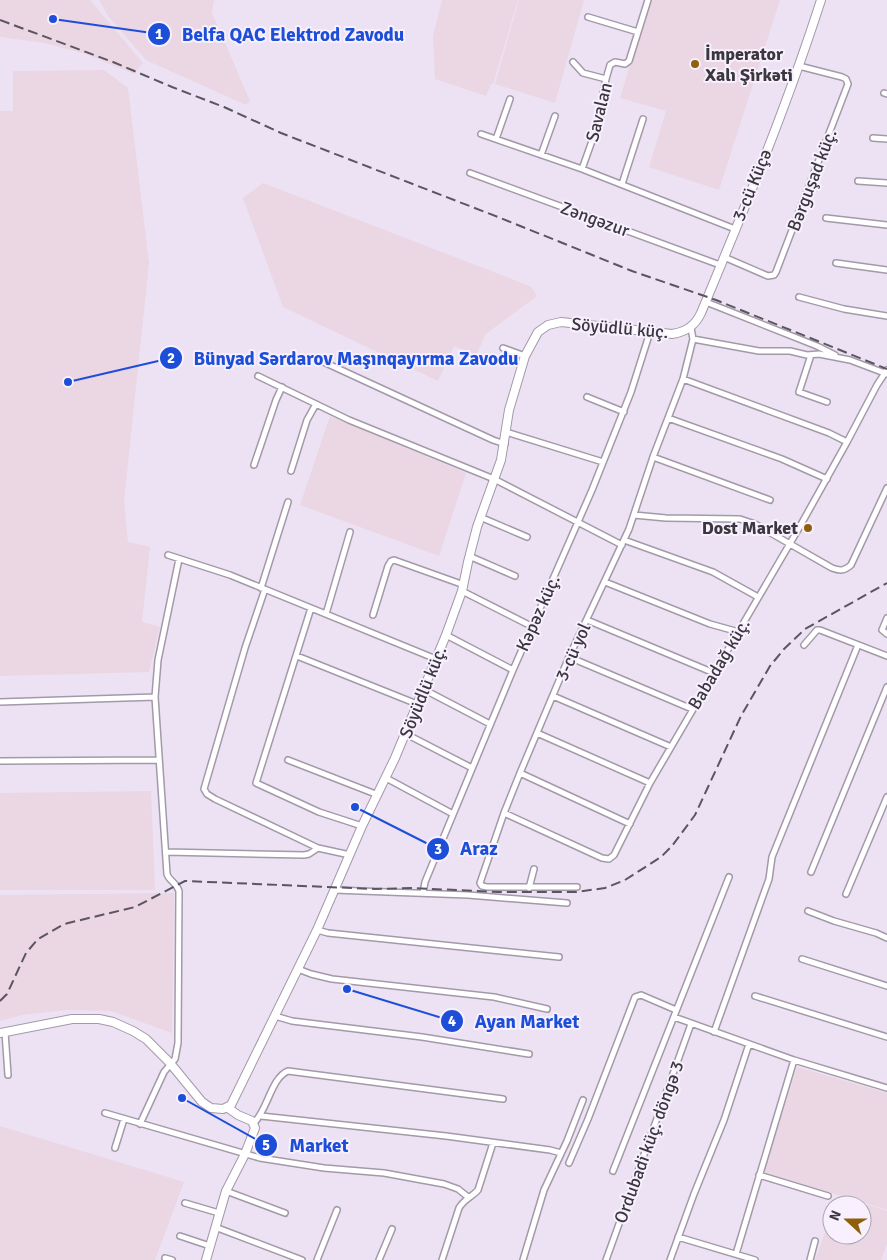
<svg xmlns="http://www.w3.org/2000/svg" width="887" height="1260" font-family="Signika,sans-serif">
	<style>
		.industrial { fill: #ebd6e3 }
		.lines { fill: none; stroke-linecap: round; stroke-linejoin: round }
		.street-casing { stroke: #a399a9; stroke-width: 8 }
		.secondary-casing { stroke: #a399a9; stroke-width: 10 }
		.street { stroke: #fff; stroke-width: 5 }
		.secondary { stroke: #fff; stroke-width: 8 }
		.rail { stroke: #5a555e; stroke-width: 2; stroke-dasharray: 10 5; stroke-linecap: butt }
		.poi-dot { fill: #8f5f0b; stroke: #f8f0fe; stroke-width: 2 }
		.labels { text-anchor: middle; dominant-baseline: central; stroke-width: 4; stroke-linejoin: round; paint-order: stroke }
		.poi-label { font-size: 18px; font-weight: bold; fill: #3b373e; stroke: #f8f0fe; text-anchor: start }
		.street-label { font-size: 18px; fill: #3b373e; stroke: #f8f0fe }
		.leader { fill: none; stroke: #1d4ed8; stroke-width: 2 }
		.callout-dot { fill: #1d4ed8; stroke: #f8f0fe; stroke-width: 2 }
		.mark-label { font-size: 15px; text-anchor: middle; font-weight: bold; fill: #fff }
		.callout-label { font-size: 19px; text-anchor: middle; font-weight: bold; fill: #1d4ed8; stroke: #f8f0fe; stroke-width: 4; stroke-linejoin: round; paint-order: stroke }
	</style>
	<rect width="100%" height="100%" fill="#ece2f4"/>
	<path class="industrial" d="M 0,0 L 90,0 L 143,63 L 134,74 L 86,54 L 45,43 L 0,37 Z
		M 99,0 L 214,0 L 212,13 L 250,101 L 246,105 L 146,60 L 108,16 Z
		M 442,0 L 518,0 L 493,84 L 491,84 L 486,96 L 435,79 L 433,36 Z
		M 519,0 L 584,0 L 555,103 L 495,84 Z
		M 650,0 L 780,0 L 719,190 L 649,167 L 666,111 L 620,98 Z
		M 104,70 L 128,88 L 149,263 L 124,501 L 128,542 L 150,547 L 142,622 L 160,627 L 149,672 L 0,676 L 0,111 L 13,111 L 13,71 Z
		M 263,183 L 522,283 L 531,287 L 537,296 L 486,334 L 476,355 L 454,346 L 438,381 L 283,307 L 243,198 Z
		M 330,416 L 466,473 L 439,556 L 300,505 Z
		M 151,791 L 155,890 L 0,890 L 0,793 Z
		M 174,893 L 172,1033 L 111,1011 L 67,1010 L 22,1015 L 0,1021 L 0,895 Z
		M 797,1067 L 887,1093 L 887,1210 L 764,1172 Z
		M 0,1126 L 184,1182 L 155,1260 L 0,1260 Z
		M 838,1196 L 887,1211 L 887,1244 L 881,1260 L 815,1260 L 832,1214 L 832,1235 L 862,1235 L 862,1205 L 835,1205 Z"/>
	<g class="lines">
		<g class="street-casing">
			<path id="street" d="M 648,0 L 629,61 L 625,64 L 615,62 L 610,65 L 606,79 L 603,93 L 602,113 L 582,169 L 735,229
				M 588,17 L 638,32
				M 573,62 L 583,73 L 606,79
				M 884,93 L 887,94
				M 481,134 L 582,169
				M 873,138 L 887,139
				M 496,139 L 510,99
				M 541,155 L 555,116
				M 470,173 L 720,265
				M 858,181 L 887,183
				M 622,184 L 643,119
				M 826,218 L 887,225
				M 724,257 L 768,276 L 774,275 L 776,272 L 848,84 L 846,79 L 842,77 L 799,66
				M 836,263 L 887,270
				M 799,297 L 844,309 L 887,316
				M 706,302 L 817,346 L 835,355
				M 693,339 L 759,351 L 790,351 L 807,355 L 819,354 L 850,360 L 887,374
				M 503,348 L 525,356
				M 811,355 L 799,392 L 827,402
				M 315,358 L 493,440 L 505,444
				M 258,376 L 349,420 L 494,479 L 622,545
				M 683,379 L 829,433 L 847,442
				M 587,397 L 624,412
				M 668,418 L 782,459 L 827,479
				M 506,432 L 603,462
				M 653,457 L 770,500
				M 254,465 L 276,400 L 282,387
				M 291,471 L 307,420 L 316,404
				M 634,515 L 666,518 L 740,519 L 755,524 L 832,568 C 840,571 844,571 851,565 L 887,488
				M 480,517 L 527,537
				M 624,540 L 713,572 L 758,597
				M 168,555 L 230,575 L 436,659
				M 469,556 L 515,576
				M 605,582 L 710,624 L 739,632
				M 261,588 L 288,502
				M 265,589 L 245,648 L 204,789 L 207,794 L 215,799 L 318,848
				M 462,591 L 533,627
				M 311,608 L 256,783 L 319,812 L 362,826
				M 326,614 L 350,532
				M 373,615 L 388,566 L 391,561 L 394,560 L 464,585
				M 887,618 L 882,630 L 887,634
				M 587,620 L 714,673
				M 446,635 L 513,670
				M 804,645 L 817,630 L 820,630 L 887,656
				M 297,656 L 417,704
				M 569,657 L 692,709
				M 423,689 L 490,724
				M 553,696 L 671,747
				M 0,702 L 155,697
				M 537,733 L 650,783
				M 406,734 L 472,768
				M 288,760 L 378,795
				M 0,761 L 158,760
				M 520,773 L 630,824
				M 386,778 L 453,814
				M 504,813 L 602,858 L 609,859 L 614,855 L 650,783 L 799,528 L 847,442 L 877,385 L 887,370
				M 166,852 L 304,855 L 309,854 L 318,848 L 350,855
				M 811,872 L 887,687
				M 577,887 L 487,887 L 482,886 L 480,883 L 504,813 L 520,773 L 569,657 L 629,529 L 653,457 L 683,379 L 693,339 L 691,328
				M 529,888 L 534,869
				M 334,890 L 468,895 L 567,903
				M 423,893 L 425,882 L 513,670 L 592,490 L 631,392 L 650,332
				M 846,894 L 887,797
				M 808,911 L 834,921 L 876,933 L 887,938
				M 317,930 L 328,933 L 559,957
				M 802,959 L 887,986
				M 298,969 L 311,974 L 332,979 L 494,997 L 547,1009
				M 755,996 L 887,1037
				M 275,1016 L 292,1021 L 422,1037 L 529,1054
				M 674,1017 L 794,1060 L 887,1088
				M 5,1032 L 8,1075
				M 714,1032 L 769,879 L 772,857 L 858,645
				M 105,1113 L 260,1158 L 324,1168 L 384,1173 L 444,1184 L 458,1189 L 468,1197
				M 261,1116 L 446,1136 L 550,1150 L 561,1153
				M 254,1123 C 268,1109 271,1078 288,1071 L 503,1099
				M 140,1124 L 164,1072 L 175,1059 L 178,1043 L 179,891 C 176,882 169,881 167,874 L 155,697 L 158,660 L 179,559
				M 115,1148 L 124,1119
				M 569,1163 L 588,1119 L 635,997 L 641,995 L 676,1010
				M 613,1171 L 729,877
				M 759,1175 L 828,1196
				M 226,1191 L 285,1213
				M 185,1203 L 219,1213
				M 215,1227 L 302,1260
				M 180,1236 L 210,1246
				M 678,1237 L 755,1260
				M 736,1254 L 794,1060
				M 165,1258 L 172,1260
				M 317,1260 L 337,1210
				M 379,1260 L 392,1229
				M 442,1260 L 459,1208 C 464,1199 472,1197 478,1190 L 493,1143
				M 523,1260 L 544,1190 L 567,1141 L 583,1100
				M 606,1260 L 691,1024
				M 670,1260 L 694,1194 L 724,1120 L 749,1044
				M 810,1260 L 815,1241"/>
		</g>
		<g class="secondary-casing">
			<path id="secondary" d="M 0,1033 L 72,1019 L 99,1019 L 113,1022 L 133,1031 L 146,1039 L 170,1063 L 202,1102 L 211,1108 L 223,1109 L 231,1105 L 317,930 L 362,826 L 395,758 L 446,635 L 462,591 L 468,562 L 477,527 L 501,460 L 509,410 L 525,356 L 538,332 L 548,325 L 561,322 L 672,334 C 686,332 695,326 701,313 C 744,210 787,106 821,0
				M 206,1260 L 226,1191 L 245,1154 L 255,1128 L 252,1121 L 238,1115 L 228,1108"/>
		</g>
		<use href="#street" class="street"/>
		<use href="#secondary" class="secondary"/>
		<path class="rail" d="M 0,20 L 113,62 L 172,87 L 224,107 L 281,133 L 498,217 L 632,271 L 716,300 L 887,369
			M 0,1001 L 7,994 L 26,953 L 38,939 L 64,924 L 135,907 L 185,881 L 375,889 L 412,888 L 498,892 L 576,892 L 605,888 L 625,880 L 661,857 L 672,846 L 695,815 L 741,716 L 770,666 L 784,649 L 805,629 L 887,583"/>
	</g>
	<g class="poi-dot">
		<circle cx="695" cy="64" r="5"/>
		<circle cx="808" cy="528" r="5"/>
	</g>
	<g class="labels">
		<g class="poi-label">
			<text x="705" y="54">İmperator<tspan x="705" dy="21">Xalı Şirkəti</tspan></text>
			<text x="798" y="528" text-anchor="end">Dost Market</text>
		</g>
		<g class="street-label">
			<text transform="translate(599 112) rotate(-76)">Savalan</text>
			<text transform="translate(812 180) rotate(-69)">Bərguşad küç.</text>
			<text transform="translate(752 185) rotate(-68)">3-cü Küçə</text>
			<text transform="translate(595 219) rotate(20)">Zəngəzur</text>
			<text transform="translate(620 328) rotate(5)">Söyüdlü küç.</text>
			<text transform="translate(538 613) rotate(-66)">Kəpəz küç.</text>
			<text transform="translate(573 652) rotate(-66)">3-cü yol</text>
			<text transform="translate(719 664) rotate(-59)">Babadağ küç.</text>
			<text transform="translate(423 692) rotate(-68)">Söyüdlü küç.</text>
			<text transform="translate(649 1142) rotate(-70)">Ordubadi küç. döngə 3</text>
		</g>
	</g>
	<path class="leader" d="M53 19L159 34M68 382L171 358M355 807L438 849M347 989L452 1021M182 1098L266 1145"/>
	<g class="callout-dot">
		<circle cx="53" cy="19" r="5"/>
		<circle cx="68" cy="382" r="5"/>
		<circle cx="355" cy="807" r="5"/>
		<circle cx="347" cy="989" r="5"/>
		<circle cx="182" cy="1098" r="5"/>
		<circle cx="159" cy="34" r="12"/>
		<circle cx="171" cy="358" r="12"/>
		<circle cx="438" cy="849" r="12"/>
		<circle cx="452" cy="1021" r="12"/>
		<circle cx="266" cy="1145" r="12"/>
	</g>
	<g class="mark-label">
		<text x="159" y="39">1</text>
		<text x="171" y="363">2</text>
		<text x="438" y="854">3</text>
		<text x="452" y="1026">4</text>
		<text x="266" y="1150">5</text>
	</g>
	<g class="callout-label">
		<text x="293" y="41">Belfa QAC Elektrod Zavodu</text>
		<text x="356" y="365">Bünyad Sərdarov Maşınqayırma Zavodu</text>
		<text x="479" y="855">Araz</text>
		<text x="527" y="1028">Ayan Market</text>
		<text x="319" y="1152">Market</text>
	</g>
	<g transform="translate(847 1220) rotate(291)"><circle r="24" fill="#f8f0fe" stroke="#aca6b1"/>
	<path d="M0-4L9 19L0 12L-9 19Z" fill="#8f5f0b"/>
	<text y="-8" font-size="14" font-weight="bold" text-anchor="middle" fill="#3b373e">N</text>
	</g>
</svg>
